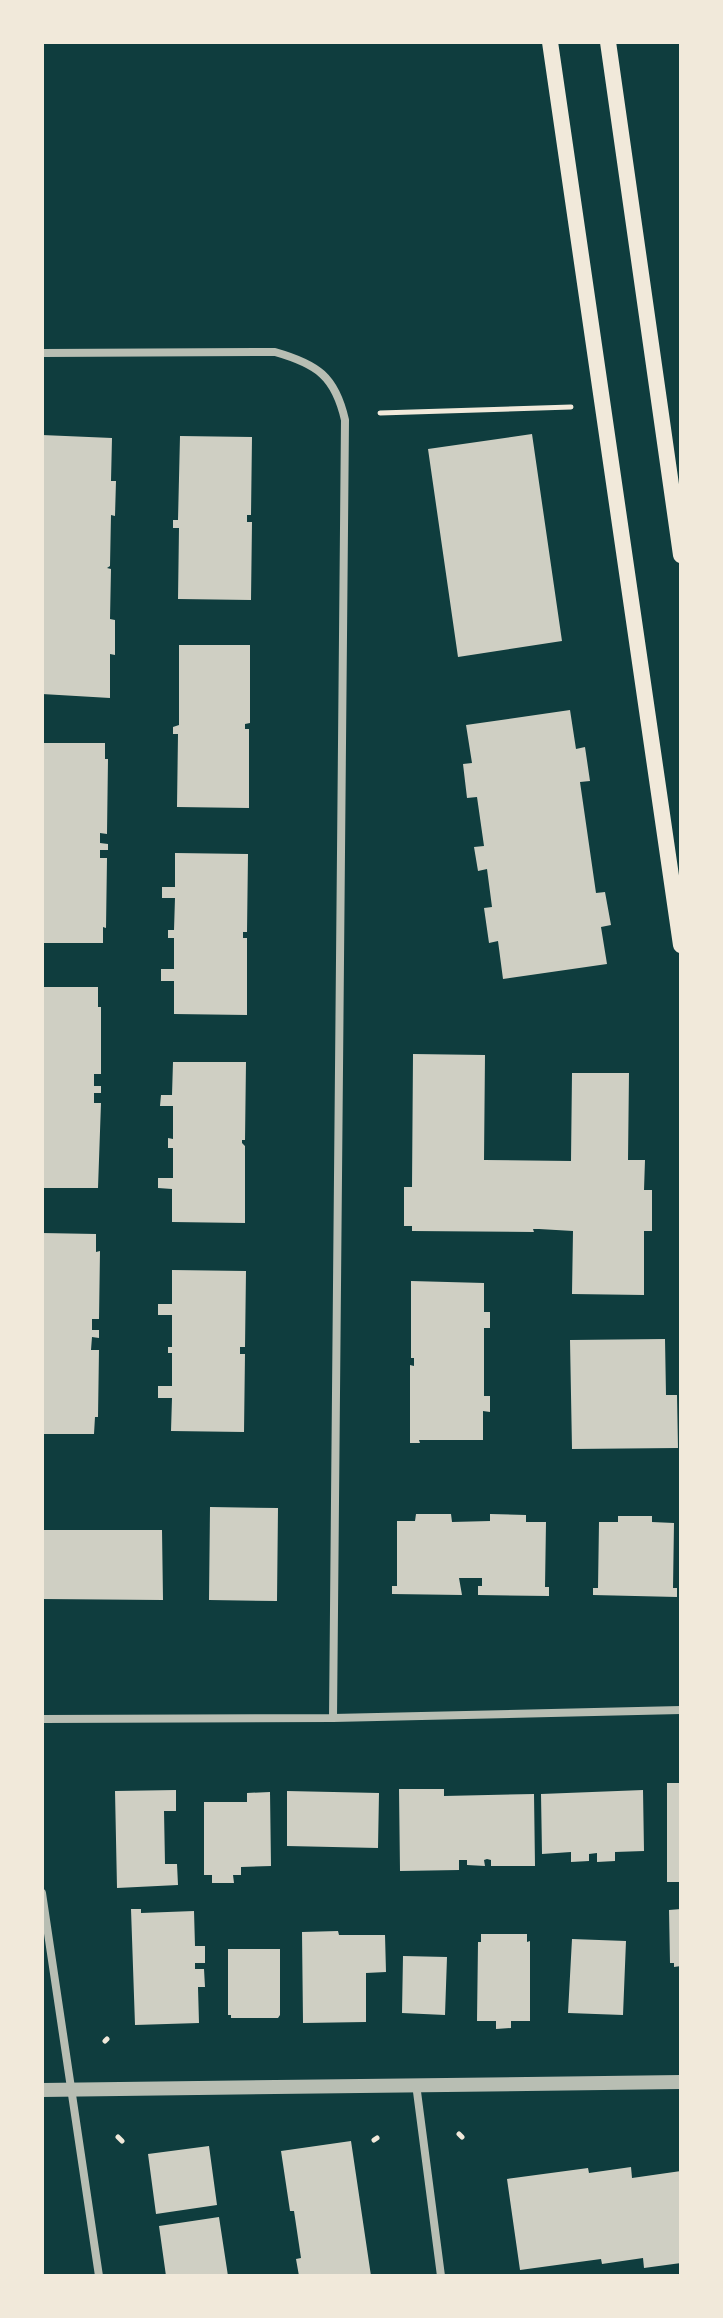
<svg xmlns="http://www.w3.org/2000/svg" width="723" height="2318" font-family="Cabin,sans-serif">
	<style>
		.building { fill: #cfcfc3 }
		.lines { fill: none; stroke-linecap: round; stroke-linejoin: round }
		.path { stroke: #f1e9da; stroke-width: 5 }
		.minor { stroke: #b8beb3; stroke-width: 8 }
		.tertiary { stroke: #b8beb3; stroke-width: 14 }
		.secondary { stroke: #f1e9da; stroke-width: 16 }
	</style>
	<rect width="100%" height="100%" fill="#0f3d3e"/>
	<path class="building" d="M 532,434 L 562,641 L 458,657 L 428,449 Z
		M 42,435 L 112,438 L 111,481 L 116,481 L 115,516 L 111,515 L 110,566 L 107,568 L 111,569 L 110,619 L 115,620 L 115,655 L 110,654 L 110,698 L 42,694 Z
		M 180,436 L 252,437 L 251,515 L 247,515 L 247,522 L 252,522 L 251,600 L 178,599 L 179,528 L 173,528 L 173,520 L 178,520 Z
		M 179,645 L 250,645 L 250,723 L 245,724 L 245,729 L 249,729 L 249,808 L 177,807 L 178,734 L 173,734 L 173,727 L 179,725 Z
		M 570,710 L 576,749 L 585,747 L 590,781 L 580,782 L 596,893 L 605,892 L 611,925 L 601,927 L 607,964 L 503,979 L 498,941 L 489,943 L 484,908 L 492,907 L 487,869 L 478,871 L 474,847 L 484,846 L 477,797 L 467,798 L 463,764 L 472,763 L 466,725 Z
		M 42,743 L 105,743 L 105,759 L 108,759 L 107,834 L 100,833 L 100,843 L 108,844 L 108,850 L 100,850 L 100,858 L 107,858 L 106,928 L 103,927 L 103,943 L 42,943 Z
		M 175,853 L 248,854 L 247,932 L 243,932 L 243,938 L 247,938 L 247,1015 L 174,1014 L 174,981 L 161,981 L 161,969 L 174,969 L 174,938 L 168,938 L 168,930 L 174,930 L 175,898 L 162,898 L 162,887 L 175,887 Z
		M 42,987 L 98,987 L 98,1007 L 101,1007 L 101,1074 L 94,1074 L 94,1086 L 101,1086 L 101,1093 L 94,1093 L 94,1103 L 101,1103 L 98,1188 L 42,1188 Z
		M 413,1054 L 485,1055 L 484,1160 L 571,1161 L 572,1073 L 629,1073 L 628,1160 L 645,1160 L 644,1190 L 652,1190 L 652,1231 L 644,1231 L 644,1295 L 572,1294 L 573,1231 L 539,1229 L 533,1229 L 534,1232 L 412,1231 L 412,1226 L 404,1226 L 404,1187 L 412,1187 Z
		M 173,1062 L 246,1062 L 245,1140 L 242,1140 L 242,1143 L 245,1146 L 245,1223 L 172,1222 L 172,1189 L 158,1188 L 158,1178 L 173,1178 L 173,1148 L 168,1148 L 168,1138 L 173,1139 L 173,1106 L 160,1106 L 161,1095 L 172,1095 Z
		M 42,1233 L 96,1234 L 96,1252 L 100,1251 L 99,1319 L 92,1319 L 92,1330 L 99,1330 L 99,1338 L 92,1337 L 91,1350 L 99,1350 L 98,1417 L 95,1417 L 94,1434 L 42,1434 Z
		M 172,1270 L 246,1271 L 245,1347 L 240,1347 L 240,1354 L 245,1354 L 244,1432 L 171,1431 L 172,1398 L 158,1398 L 158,1386 L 172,1386 L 172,1353 L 168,1353 L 168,1347 L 172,1347 L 172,1315 L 158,1315 L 158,1304 L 172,1304 Z
		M 411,1281 L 484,1283 L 484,1312 L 490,1312 L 490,1328 L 484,1328 L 484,1396 L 490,1396 L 490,1412 L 483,1411 L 483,1440 L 419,1440 L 420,1443 L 410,1443 L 410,1365 L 414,1366 L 414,1358 L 411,1358 Z
		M 665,1339 L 666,1395 L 677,1395 L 678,1448 L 572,1449 L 570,1340 Z
		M 210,1507 L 278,1508 L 277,1601 L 209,1600 Z
		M 416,1514 L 451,1514 L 452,1522 L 490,1521 L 490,1514 L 526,1515 L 526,1522 L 546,1522 L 545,1587 L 549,1587 L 549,1596 L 478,1595 L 478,1586 L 482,1586 L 482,1578 L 459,1578 L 462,1595 L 392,1594 L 392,1586 L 397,1586 L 397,1521 L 415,1521 Z
		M 618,1516 L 652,1516 L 652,1522 L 674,1523 L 673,1588 L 677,1588 L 677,1597 L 593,1595 L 593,1588 L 598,1588 L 599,1522 L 618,1522 Z
		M 42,1530 L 162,1530 L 163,1600 L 42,1599 Z
		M 667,1783 L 681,1783 L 681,1882 L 667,1882 Z
		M 399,1789 L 444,1789 L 444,1796 L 534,1794 L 535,1866 L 491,1866 L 491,1860 L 487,1859 L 484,1860 L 485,1866 L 467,1865 L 467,1860 L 459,1860 L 459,1870 L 400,1871 Z
		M 176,1790 L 176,1811 L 164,1811 L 165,1864 L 177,1864 L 178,1885 L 117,1888 L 115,1791 Z
		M 643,1790 L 644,1851 L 615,1852 L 615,1861 L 597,1862 L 597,1853 L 589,1854 L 589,1861 L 571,1862 L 571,1852 L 542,1854 L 541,1794 Z
		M 287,1791 L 379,1793 L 378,1848 L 287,1846 Z
		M 270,1792 L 271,1866 L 241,1867 L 241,1875 L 233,1875 L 234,1883 L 212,1883 L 212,1875 L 204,1875 L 204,1802 L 247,1802 L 247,1793 Z
		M 131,1909 L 141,1909 L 141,1913 L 194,1911 L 195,1946 L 205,1946 L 205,1963 L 195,1963 L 195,1969 L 204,1969 L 205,1987 L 198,1987 L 199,2023 L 135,2025 Z
		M 681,1909 L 681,1966 L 674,1967 L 674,1963 L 670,1963 L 669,1910 Z
		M 338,1931 L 339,1935 L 385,1935 L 386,1972 L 366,1973 L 366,2022 L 303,2023 L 302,1932 Z
		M 481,1934 L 527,1934 L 527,1942 L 530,1941 L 530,2021 L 511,2021 L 511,2028 L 496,2029 L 496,2021 L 477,2021 L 478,1942 L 481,1942 Z
		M 572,1939 L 626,1941 L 623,2015 L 568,2013 Z
		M 228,1949 L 280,1949 L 280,2015 L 278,2018 L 231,2018 L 231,2015 L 228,2015 Z
		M 403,1956 L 447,1957 L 445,2015 L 402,2013 Z
		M 351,2141 L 371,2276 L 299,2276 L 296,2259 L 301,2258 L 294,2211 L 290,2211 L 281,2151 Z
		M 209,2146 L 217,2205 L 156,2214 L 148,2154 Z
		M 631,2167 L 632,2178 L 681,2171 L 681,2263 L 644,2268 L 643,2258 L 602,2264 L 601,2259 L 520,2270 L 507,2179 L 588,2168 L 589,2173 Z
		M 219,2217 L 228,2276 L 166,2276 L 159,2226 Z"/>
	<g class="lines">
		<path class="path" d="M 380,413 L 571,407
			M 105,2041 L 107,2039
			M 459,2134 L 462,2137
			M 118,2137 L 122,2141
			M 374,2140 L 377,2138"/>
		<path class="minor" d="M 42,353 L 275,352 C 317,364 335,376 345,420 L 333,1718
			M 42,1719 L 333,1718 L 681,1710
			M 42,1893 L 99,2276
			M 416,2084 L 441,2276"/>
		<path class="tertiary" d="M 42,2090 L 681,2082"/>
		<path class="secondary" d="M 550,42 L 681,945
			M 608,42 L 681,555"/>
	</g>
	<rect width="723" height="2318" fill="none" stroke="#f1e9da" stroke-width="88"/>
</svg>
